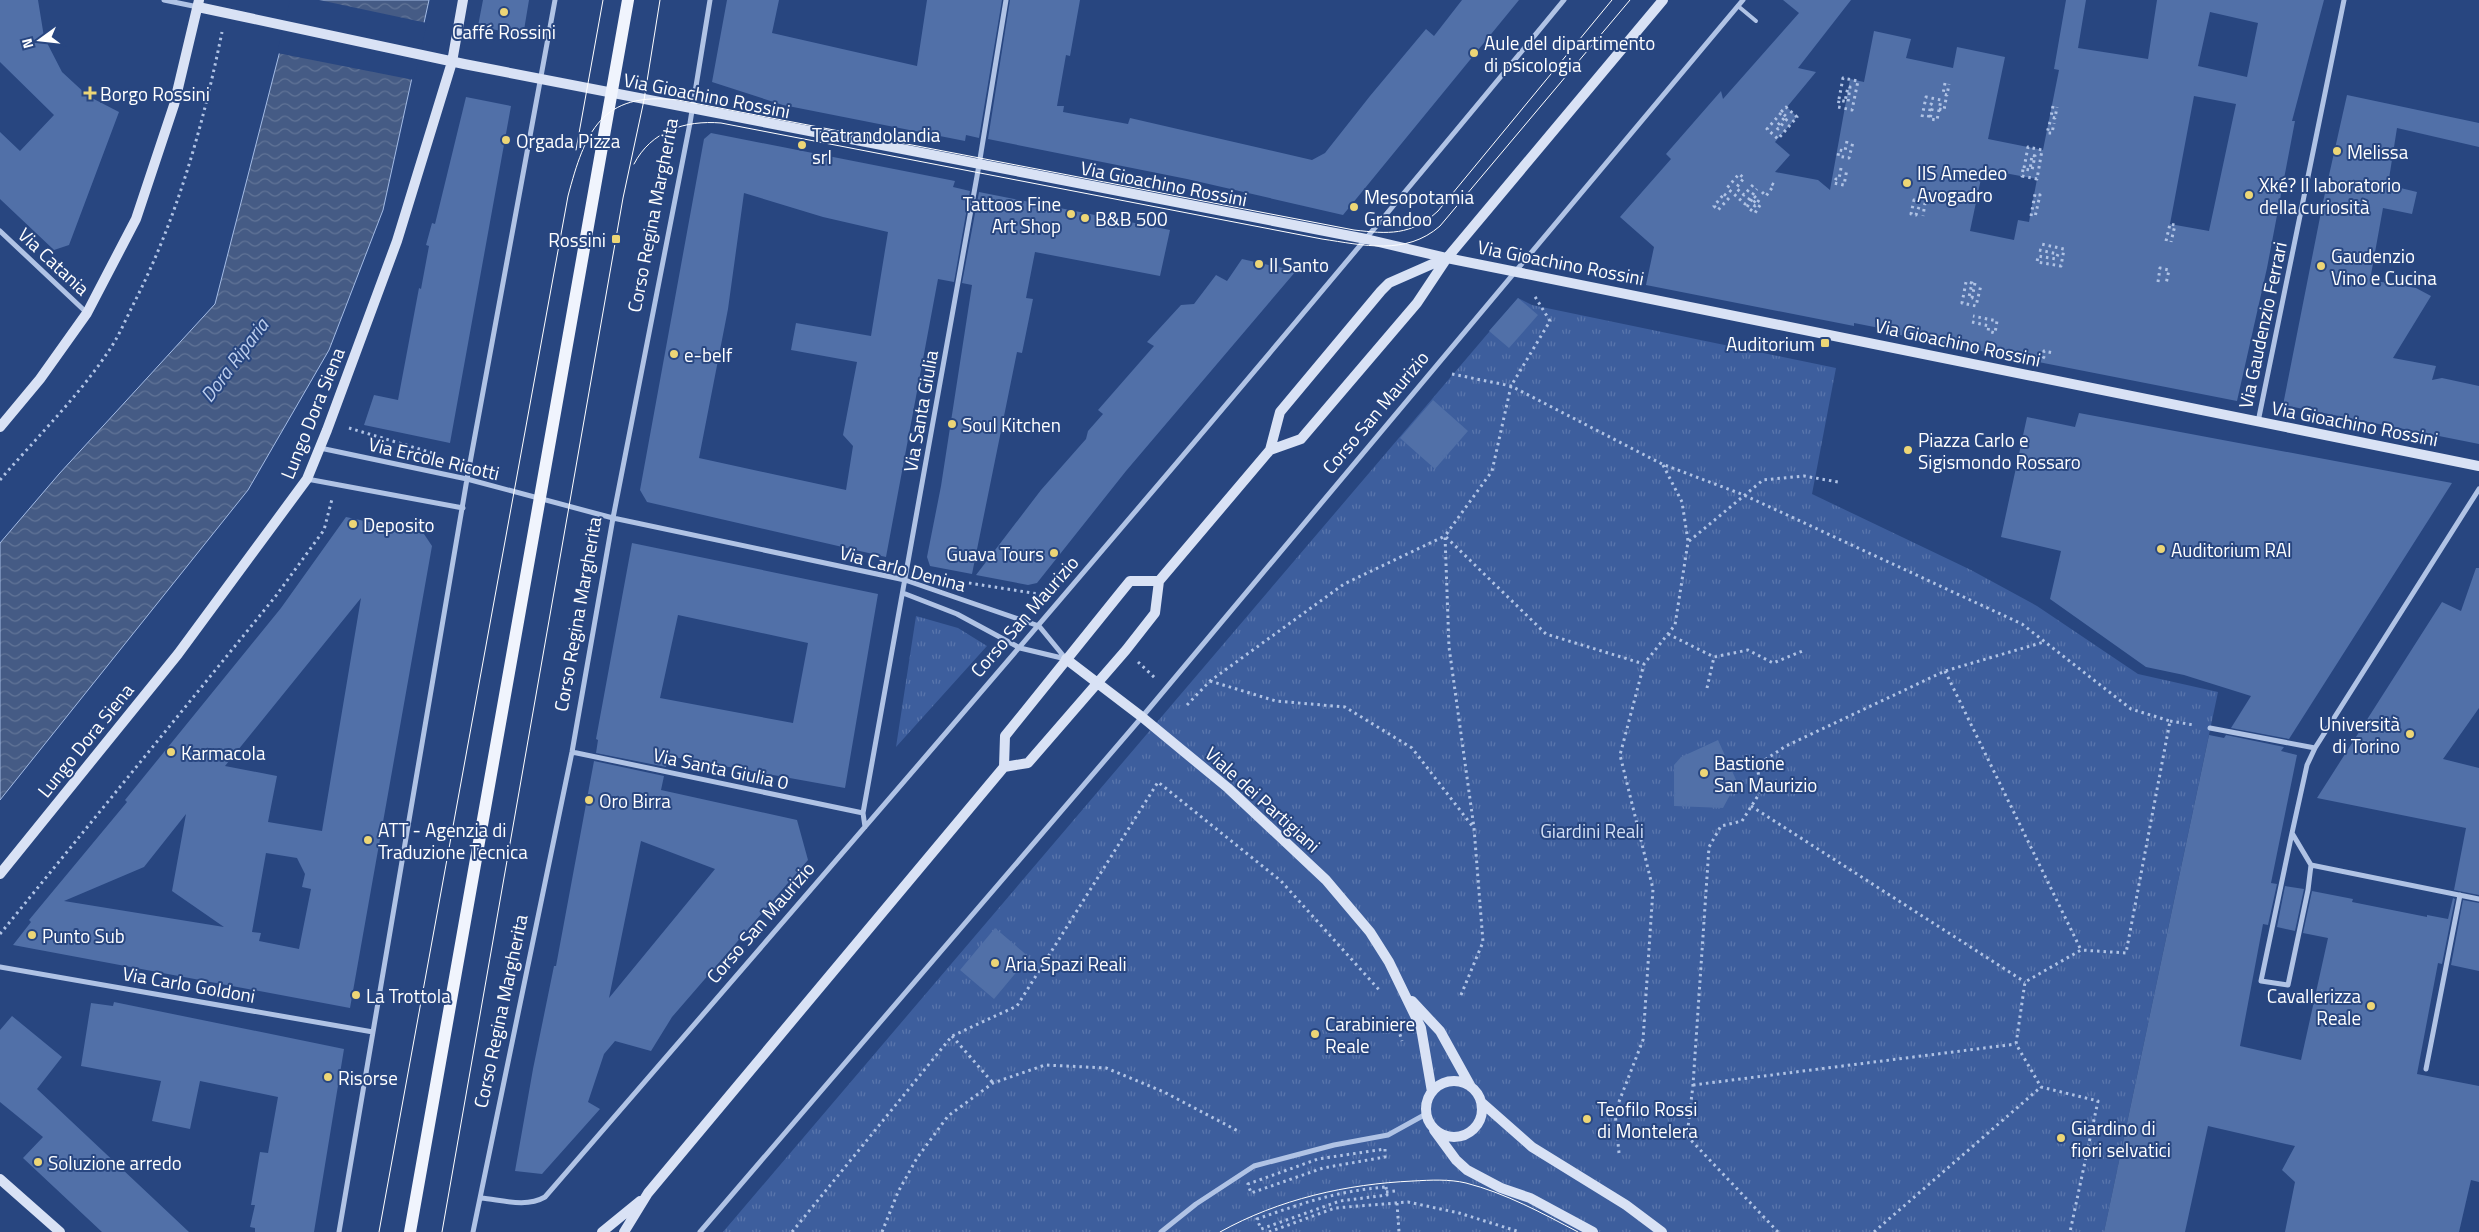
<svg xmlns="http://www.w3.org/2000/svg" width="2479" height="1232" font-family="'Titillium Web',sans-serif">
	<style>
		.park { fill: url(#park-tufts) }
		.water { fill: url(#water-waves); stroke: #a4bce6 }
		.pier { fill: #284680 }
		.building { fill: #5170a8; fill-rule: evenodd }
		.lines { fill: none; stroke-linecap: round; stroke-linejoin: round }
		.path { stroke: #b0c3e5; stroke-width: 3; stroke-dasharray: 2.5 4; stroke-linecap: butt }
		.lane { stroke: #b0c3e5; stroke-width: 4 }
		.street { stroke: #b0c3e5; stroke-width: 5 }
		.secondary { stroke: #d9e2f5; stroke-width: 10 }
		.primary { stroke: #f0f4fd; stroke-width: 12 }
		.tram { stroke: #fff; stroke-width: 1 }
		.poi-dot { fill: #edd676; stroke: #284680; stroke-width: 2 }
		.labels { text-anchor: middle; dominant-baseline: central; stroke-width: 4; stroke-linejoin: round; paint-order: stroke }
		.poi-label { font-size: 19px; fill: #fff; stroke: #284680; text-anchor: start }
		.street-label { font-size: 19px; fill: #fff; stroke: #284680 }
		.park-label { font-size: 19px; fill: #d2dff5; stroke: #284680 }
		.water-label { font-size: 20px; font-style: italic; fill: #bbcded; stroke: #284680 }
	</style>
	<defs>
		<pattern id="park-tufts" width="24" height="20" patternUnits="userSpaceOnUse" patternTransform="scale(1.25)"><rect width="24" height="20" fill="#3d5e9d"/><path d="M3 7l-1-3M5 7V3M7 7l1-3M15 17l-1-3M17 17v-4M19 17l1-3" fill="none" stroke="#5a76ac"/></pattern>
		<pattern id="water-waves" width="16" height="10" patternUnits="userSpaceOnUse" patternTransform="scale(1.25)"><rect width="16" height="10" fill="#455b85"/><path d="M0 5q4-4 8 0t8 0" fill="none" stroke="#617497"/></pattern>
	</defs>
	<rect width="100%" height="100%" fill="#284680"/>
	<path class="park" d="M 1518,298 L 1532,305 L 1836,368 L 1812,494 L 1971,570 L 2037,606 L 2138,674 L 2218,692 L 2104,1232 L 723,1232 Z
		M 916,616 L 958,628 L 987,646 L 896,747 Z"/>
	<path class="water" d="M 293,0 L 429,0 L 383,210 L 329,350 L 248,490 L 0,800 L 0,543 L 59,474 L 215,304 Z"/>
	<path class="pier" d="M 290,0 L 319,0 L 427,23 L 414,80 L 277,53 Z"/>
	<path class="building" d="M 0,0 L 38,0 L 44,37 L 62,72 L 88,96 L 119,112 L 69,245 L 54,250 L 0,199 L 0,132 L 20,151 L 54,115 L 0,62 Z
		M 483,0 L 529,0 L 523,36 L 478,26 Z
		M 727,0 L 779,0 L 772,33 L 917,66 L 927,0 L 1002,0 L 979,138 L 966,135 L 965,141 L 783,105 L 712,82 Z
		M 1010,0 L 1080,0 L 1070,56 L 1066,55 L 1057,106 L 1064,106 L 1063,112 L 1128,124 L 1130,118 L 1312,160 L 1325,153 L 1370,96 L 1426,29 L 1434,36 L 1462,0 L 1519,0 L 1343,215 L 1187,179 L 988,139 Z
		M 1783,0 L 1851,0 L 1798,68 L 1816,72 L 1787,107 L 1797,117 L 1775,142 L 1790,155 L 1775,172 L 1818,180 L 1830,190 L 1850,79 L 1864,82 L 1874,31 L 1911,39 L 1906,58 L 1953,68 L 1957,47 L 2005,57 L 1988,139 L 2043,150 L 2059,70 L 2054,69 L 2066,0 L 2086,0 L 2078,48 L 2148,59 L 2157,0 L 2324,0 L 2292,121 L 2295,121 L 2267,268 L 2237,401 L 1900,335 L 1900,332 L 1854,323 L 1854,326 L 1646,285 L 1654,247 L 1620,217 L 1671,159 L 1666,154 L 1721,91 L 1723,99 L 1799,13 ZM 2210,12 L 2258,23 L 2247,77 L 2198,66 ZM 2194,96 L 2236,104 L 2209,231 L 2170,224 ZM 1983,169 L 2037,179 L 2029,222 L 2018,220 L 2014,240 L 1970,231 Z
		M 2347,95 L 2479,123 L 2479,147 L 2397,128 L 2388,185 L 2417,192 L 2412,214 L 2383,208 L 2370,280 L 2416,288 L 2431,296 L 2393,358 L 2436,366 L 2432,380 L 2442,378 L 2479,386 L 2479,444 L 2283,405 L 2323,202 Z
		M 466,97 L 511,106 L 450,443 L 364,425 L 374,395 L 398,400 L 419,288 L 421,289 L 429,246 L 426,245 L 432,223 L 435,224 Z
		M 711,133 L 955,181 L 953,187 L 970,191 L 954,282 L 938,279 L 886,557 L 647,502 L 640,490 L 704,139 ZM 744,193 L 823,217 L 888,232 L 871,336 L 796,323 L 791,350 L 857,362 L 843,435 L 853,446 L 846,490 L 699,458 L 728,309 Z
		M 979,192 L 1170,230 L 1160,276 L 1035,252 L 1026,298 L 1033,299 L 1022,353 L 1017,352 L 972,574 L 930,566 L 927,557 L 941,486 L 972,285 L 962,283 Z
		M 1242,259 L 1296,271 L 1126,471 L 1037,583 L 1028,585 L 976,575 L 1041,490 L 1086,439 L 1088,431 L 1103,414 L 1098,410 L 1154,346 L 1147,342 L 1181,305 L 1194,304 L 1216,275 L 1227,281 Z
		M 1518,298 L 1538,315 L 1509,348 L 1489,331 Z
		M 1433,400 L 1468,431 L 1435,469 L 1400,438 Z
		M 2079,413 L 2452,483 L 2289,739 L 2231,728 L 2251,696 L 2184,675 L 2146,667 L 2050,599 L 2061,551 L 2001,537 L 2027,417 L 2075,427 Z
		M 346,517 L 424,534 L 432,546 L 350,1008 L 13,945 L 31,922 L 29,920 L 127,802 L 125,800 L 281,608 ZM 361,598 L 322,831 L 268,822 L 277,776 L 225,766 ZM 186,814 L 172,891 L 224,927 L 64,901 L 144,867 ZM 266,853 L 297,858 L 305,874 L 302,887 L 311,889 L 299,949 L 259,941 L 261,933 L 252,932 Z
		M 632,543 L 878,594 L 845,788 L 668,756 L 666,767 L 596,753 L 598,740 L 596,739 ZM 678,615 L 808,643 L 793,723 L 660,698 Z
		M 2476,568 L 2479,568 L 2479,708 L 2443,759 L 2479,768 L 2479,895 L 2454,890 L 2466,828 L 2317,798 L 2442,602 L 2461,611 Z
		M 2209,735 L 2224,738 L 2226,735 L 2284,747 L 2281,751 L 2297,755 L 2271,883 L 2277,884 L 2268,925 L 2263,924 L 2240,1046 L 2301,1060 L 2328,938 L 2303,933 L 2312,891 L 2353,899 L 2352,902 L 2427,917 L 2427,915 L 2448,919 L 2453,898 L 2455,899 L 2442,964 L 2438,963 L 2417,1074 L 2479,1086 L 2479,1182 L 2471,1180 L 2459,1232 L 2285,1232 L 2295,1182 L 2282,1170 L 2295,1146 L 2208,1126 L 2185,1232 L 2104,1232 Z
		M 1718,740 L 1737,782 L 1723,808 L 1674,806 L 1674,765 L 1681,757 Z
		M 594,761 L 664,776 L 661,790 L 797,820 L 808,860 L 672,1017 L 651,1051 L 615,1041 L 604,1054 L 588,1102 L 600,1109 L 542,1174 L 515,1171 L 533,1069 L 554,966 L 556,966 ZM 641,841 L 715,869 L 609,998 Z
		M 2285,886 L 2304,889 L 2295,931 L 2277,927 Z
		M 2463,900 L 2479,903 L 2479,971 L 2451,965 Z
		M 995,928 L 1029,957 L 994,999 L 960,970 Z
		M 114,1002 L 344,1049 L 314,1232 L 255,1232 L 255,1228 L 250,1227 L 255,1205 L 251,1205 L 260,1152 L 268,1153 L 278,1097 L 200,1081 L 190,1129 L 152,1121 L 161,1081 L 81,1066 L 91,1003 L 113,1006 Z
		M 12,1016 L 62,1057 L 37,1089 L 189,1232 L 102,1232 L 23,1158 L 43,1137 L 0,1102 L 0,1030 Z"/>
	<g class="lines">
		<path class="path" d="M 1945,83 L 1943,94 L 1947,95 L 1949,84
			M 1839,99 L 1843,78 L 1858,81 L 1852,110 L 1838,107 L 1839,100 L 1848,102 L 1850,87 L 1848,87 L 1845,101
			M 2053,106 L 2051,117 L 2055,118 L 2057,107
			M 1939,109 L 1944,110 L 1946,99
			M 1781,113 L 1767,129 L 1778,139 L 1797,117 L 1786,107 L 1781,112 L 1788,118 L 1778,129 L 1776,127 L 1786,116
			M 1922,117 L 1926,97 L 1941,100 L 1937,120 L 1930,119 L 1933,105 L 1931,104 L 1928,119
			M 2050,122 L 2047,133 L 2052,133 L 2054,123
			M 1847,141 L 1845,151 L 1839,150 L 1838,156 L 1849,158 L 1853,142
			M 1841,168 L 1839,179 L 1836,179 L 1834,183 L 1844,185 L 1847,169
			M 2024,168 L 2028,147 L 2042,150 L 2037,179 L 2022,176 L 2023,169 L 2032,170 L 2035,156 L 2032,155 L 2030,170
			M 1753,185 L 1744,195 L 1736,188 L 1744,178 L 1739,174 L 1727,188 L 1745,204 L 1757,189
			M 1762,192 L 1766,196 L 1774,185 L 1769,182
			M 1724,194 L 1729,198 L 1718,210 L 1714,206 Z
			M 1759,200 L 1755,206 L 1752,204 L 1757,199 L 1754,196 L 1747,207 L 1755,213 L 1762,202
			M 1919,207 L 1916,215 L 1911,214 L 1914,200 L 1925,203 L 1923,216
			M 2031,216 L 2035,194 L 2040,195 L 2035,217
			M 2166,241 L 2170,224 L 2175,225 L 2171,242
			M 2039,250 L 2058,254 L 2056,259 L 2038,256 L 2037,262 L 2061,266 L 2064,249 L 2041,244
			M 2158,282 L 2160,268 L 2169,270 L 2166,284
			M 1975,283 L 1972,298 L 1969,297 L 1972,283 L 1966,282 L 1962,303 L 1976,306 L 1981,285
			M 1972,322 L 1989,326 L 1988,331 L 1995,333 L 1997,321 L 1973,316
			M 2045,358 L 2043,357 L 2044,351 L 2054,353
			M 1452,374 L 1511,386 L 1662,464 L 1744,495 L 2022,624 L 2131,709 L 2170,721 L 2126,953 L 2081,950 L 2025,982 L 2016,1044 L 2041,1087 L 2098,1101 L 2070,1232
			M 349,428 L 436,454
			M 1663,465 L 1682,502 L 1688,541
			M 0,480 C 36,438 77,398 108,352 C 118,338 125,321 133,305 C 177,219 203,126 222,32
			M 969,583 L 1045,595
			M 1668,634 L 1714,657 L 1748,650 L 1773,663 L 1805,650
			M 1138,662 L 1155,678
			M 1945,671 L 2081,950
			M 1210,681 L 1276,701 L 1345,707 L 1412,748 L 1473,827
			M 1707,688 L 1714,657
			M 1187,705 L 1210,681 L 1344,584 L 1445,536 L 1546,634 L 1644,664
			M 2170,721 L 2194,725
			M 1751,806 L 2025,982
			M 0,934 L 275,597 L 324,530 L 332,499
			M 1461,995 L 1483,942 L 1474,828 L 1449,647 L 1445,536 L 1492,471 L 1511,386 L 1550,321 L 1534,295
			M 1398,1028 L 1402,1041
			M 952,1036 L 993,1083
			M 1693,1085 L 2016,1044
			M 1385,1149 L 1385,1157 L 1323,1168 L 1251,1193 L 1248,1184 L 1318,1159 Z
			M 1619,1153 L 1615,1112 L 1643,1040 L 1653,889 L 1620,755 L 1644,664 L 1675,625 L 1688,542 L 1763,480 L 1804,476 L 1838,482
			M 1386,1187 L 1387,1195 L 1340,1201 L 1261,1229 L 1257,1219 C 1303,1203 1337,1191 1386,1187 Z
			M 1386,1192 L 1395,1191
			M 1397,1203 L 1399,1232
			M 792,1232 L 952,1036 L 1017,1006 L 1158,782 L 1281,881 L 1381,992
			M 882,1232 L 898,1192 L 917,1158 L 948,1116 L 993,1083 L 1045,1065 L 1106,1068 L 1164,1092 L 1240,1132
			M 1269,1232 L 1335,1208 L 1408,1202 L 1459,1213 L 1520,1232
			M 1778,1232 L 1687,1136 L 1693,1085 L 1709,847 L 1721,826 L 1742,821 L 1761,791 L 1757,765 L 1786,746 L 1945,671 L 2044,642
			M 1874,1232 L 2041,1087"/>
		<path class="lane" d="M 1738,6 L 1756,21"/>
		<path class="street" d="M 164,0 L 198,7
			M 0,231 L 87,313
			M 2258,422 L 2344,0
			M 320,448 L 467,479 L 613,518 L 905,580 L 1039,626 L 1066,659
			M 307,479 L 463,508
			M 903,593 L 957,614 L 1020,648 L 1066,659
			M 2210,728 L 2315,748
			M 572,752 L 863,813
			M 865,827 L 863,813 L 979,165 L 1006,0
			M 2292,833 L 2261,981 L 2288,985 L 2308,890 L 2311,865 L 2292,833 L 2307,765 L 2315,748 L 2479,489
			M 2311,865 L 2479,899
			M 0,967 L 373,1032
			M 2426,1069 L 2460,895
			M 481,1198 C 502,1200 526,1208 545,1197 C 888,801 1231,405 1564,0
			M 339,1232 L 467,479 L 555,0
			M 473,1232 L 572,752 L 613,518 L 690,123 L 710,0
			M 700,1232 L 1142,717 L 1743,0
			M 1161,1232 L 1196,1204 L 1254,1166 L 1334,1145 L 1388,1135 L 1426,1114"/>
		<path class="secondary" d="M 198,7 L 464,64 L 1366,239 L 1447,258 L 2479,466
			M 0,427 L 40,379 L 87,313 L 136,219 L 174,105 L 199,0
			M 1270,450 L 1301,439 L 1417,303 L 1447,258 L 1663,0
			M 1066,659 L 1142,717 L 1228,788 L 1326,880 L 1370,932 L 1389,962 L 1421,1028 L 1432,1092
			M 1004,767 L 1028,763 L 1126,650 L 1155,613 L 1159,581 L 1270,450 L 1280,412 L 1381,291 L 1389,283 L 1446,258
			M 0,874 L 178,654 L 307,479 L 327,430 L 397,241 L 452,62 L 463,0
			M 1412,1001 L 1440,1031 L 1471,1087
			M1426 1109a28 28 0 1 1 56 0a28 28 0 1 1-56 0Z
			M 1481,1102 L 1532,1147 L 1626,1205 L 1662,1232
			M 1434,1130 L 1456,1160 L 1467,1170 L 1501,1188 L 1530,1198 L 1593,1232
			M 0,1179 L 60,1232
			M 602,1232 L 640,1201
			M 624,1232 L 648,1193 L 1004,767 L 1005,736 L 1117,597 L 1130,581 L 1159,581"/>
		<path class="primary" d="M 410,1232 L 628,0"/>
		<path class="tram" d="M 576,150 L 603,0
			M 634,164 C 651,131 685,120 721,123 L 1322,239 C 1363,245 1406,256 1440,226 L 1630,0
			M 379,1232 L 568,196 C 585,132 601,91 678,100 L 1354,230 C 1388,234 1411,236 1438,211 L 1612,0
			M 442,1232 L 623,198 L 644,100 L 660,0
			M 1220,1232 C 1279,1199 1347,1184 1413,1181 C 1431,1180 1449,1179 1466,1183 C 1505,1193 1542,1213 1578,1232"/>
	</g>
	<g class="poi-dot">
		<circle cx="504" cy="12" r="5"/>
		<circle cx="1474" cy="53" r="5"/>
		<path d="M87.5 85.5h5v5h5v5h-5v5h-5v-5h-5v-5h5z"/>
		<circle cx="506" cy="140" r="5"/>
		<circle cx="802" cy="145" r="5"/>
		<circle cx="2337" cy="151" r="5"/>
		<circle cx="1907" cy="183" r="5"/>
		<circle cx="2249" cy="195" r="5"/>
		<circle cx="1354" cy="207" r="5"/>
		<circle cx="1071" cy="214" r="5"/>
		<circle cx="1085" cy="218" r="5"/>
		<rect x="611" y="234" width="10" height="10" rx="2.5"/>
		<circle cx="1259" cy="264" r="5"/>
		<circle cx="2321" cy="266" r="5"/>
		<rect x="1820" y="338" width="10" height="10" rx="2.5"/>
		<circle cx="674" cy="354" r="5"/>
		<circle cx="952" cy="424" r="5"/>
		<circle cx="1908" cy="450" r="5"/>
		<circle cx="353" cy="524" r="5"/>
		<circle cx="2161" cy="549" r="5"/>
		<circle cx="1054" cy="553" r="5"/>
		<circle cx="2410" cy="734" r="5"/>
		<circle cx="171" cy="752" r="5"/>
		<circle cx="1704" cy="773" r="5"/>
		<circle cx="589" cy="800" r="5"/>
		<circle cx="368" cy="840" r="5"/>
		<circle cx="32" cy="935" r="5"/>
		<circle cx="995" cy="963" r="5"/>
		<circle cx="356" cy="995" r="5"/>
		<circle cx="2371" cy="1006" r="5"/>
		<circle cx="1315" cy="1034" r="5"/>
		<circle cx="328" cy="1077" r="5"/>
		<circle cx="1587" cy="1119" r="5"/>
		<circle cx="2061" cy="1138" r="5"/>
		<circle cx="38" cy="1162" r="5"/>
	</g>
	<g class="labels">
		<g class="poi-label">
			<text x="504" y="31" text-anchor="middle">Caffé Rossini</text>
			<text x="1484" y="42">Aule del dipartimento<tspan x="1484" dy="22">di psicologia</tspan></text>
			<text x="100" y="93">Borgo Rossini</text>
			<text x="812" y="134">Teatrandolandia<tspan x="812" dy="22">srl</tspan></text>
			<text x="516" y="140">Orgada Pizza</text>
			<text x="2347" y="151">Melissa</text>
			<text x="1917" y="172">IIS Amedeo<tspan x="1917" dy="22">Avogadro</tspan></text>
			<text x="2259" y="184">Xké? Il laboratorio<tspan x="2259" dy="22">della curiosità</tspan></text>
			<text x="1364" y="196">Mesopotamia<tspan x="1364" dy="22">Grandoo</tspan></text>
			<text x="1061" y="203" text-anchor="end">Tattoos Fine<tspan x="1061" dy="22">Art Shop</tspan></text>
			<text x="1095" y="218">B&amp;B 500</text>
			<text x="606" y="239" text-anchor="end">Rossini</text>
			<text x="2331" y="255">Gaudenzio<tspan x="2331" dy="22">Vino e Cucina</tspan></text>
			<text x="1269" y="264">Il Santo</text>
			<text x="1815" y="343" text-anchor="end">Auditorium</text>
			<text x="684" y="354">e-belf</text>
			<text x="962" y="424">Soul Kitchen</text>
			<text x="1918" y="439">Piazza Carlo e<tspan x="1918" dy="22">Sigismondo Rossaro</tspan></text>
			<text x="363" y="524">Deposito</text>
			<text x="2171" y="549">Auditorium RAI</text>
			<text x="1044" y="553" text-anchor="end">Guava Tours</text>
			<text x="2400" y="723" text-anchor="end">Università<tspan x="2400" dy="22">di Torino</tspan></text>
			<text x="181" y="752">Karmacola</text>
			<text x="1714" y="762">Bastione<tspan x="1714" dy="22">San Maurizio</tspan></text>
			<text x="599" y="800">Oro Birra</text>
			<text x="378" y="829">ATT - Agenzia di<tspan x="378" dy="22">Traduzione Tecnica</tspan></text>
			<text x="42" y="935">Punto Sub</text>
			<text x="1005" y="963">Aria Spazi Reali</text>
			<text x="366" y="995">La Trottola</text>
			<text x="2361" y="995" text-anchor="end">Cavallerizza<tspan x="2361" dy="22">Reale</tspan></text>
			<text x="1325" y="1023">Carabiniere<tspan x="1325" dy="22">Reale</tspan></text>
			<text x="338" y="1077">Risorse</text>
			<text x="1597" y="1108">Teofilo Rossi<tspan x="1597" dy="22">di Montelera</tspan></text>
			<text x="2071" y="1127">Giardino di<tspan x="2071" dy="22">fiori selvatici</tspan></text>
			<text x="48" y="1162">Soluzione arredo</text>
		</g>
		<g class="street-label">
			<text transform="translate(707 95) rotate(11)">Via Gioachino Rossini</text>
			<text transform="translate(1164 183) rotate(11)">Via Gioachino Rossini</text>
			<text transform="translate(652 215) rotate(-79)">Corso Regina Margherita</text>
			<text transform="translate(54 261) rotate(43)">Via Catania</text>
			<text transform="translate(1561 262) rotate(11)">Via Gioachino Rossini</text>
			<text transform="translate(2262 325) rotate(-78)">Via Gaudenzio Ferrari</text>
			<text transform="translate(1958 342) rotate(12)">Via Gioachino Rossini</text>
			<text transform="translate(920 411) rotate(-80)">Via Santa Giulia</text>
			<text transform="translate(1375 412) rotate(-50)">Corso San Maurizio</text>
			<text transform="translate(312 413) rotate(-68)">Lungo Dora Siena</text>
			<text transform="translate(2355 423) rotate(11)">Via Gioachino Rossini</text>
			<text transform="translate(434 458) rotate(13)">Via Ercole Ricotti</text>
			<text transform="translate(903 568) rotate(15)">Via Carlo Denina</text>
			<text transform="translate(577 614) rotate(-80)">Corso Regina Margherita</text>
			<text transform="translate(1024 616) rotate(-49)">Corso San Maurizio</text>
			<text transform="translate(85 740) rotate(-51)">Lungo Dora Siena</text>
			<text transform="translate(721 768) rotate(12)">Via Santa Giulia 0</text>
			<text transform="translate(1263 799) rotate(42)">Viale dei Partigiani</text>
			<text transform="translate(760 922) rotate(-49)">Corso San Maurizio</text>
			<text transform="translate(189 984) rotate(10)">Via Carlo Goldoni</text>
			<text transform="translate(500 1011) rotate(-78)">Corso Regina Margherita</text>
		</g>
		<g class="park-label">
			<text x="1592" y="830">Giardini Reali</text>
		</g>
		<g class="water-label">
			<text transform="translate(234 360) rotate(-53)">Dora Riparia</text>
		</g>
	</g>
	<g transform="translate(40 40) rotate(255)" stroke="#284680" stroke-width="4" paint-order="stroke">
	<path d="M0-4L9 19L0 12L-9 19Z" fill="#ffffff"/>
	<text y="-8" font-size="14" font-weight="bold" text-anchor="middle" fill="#ffffff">N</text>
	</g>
</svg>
